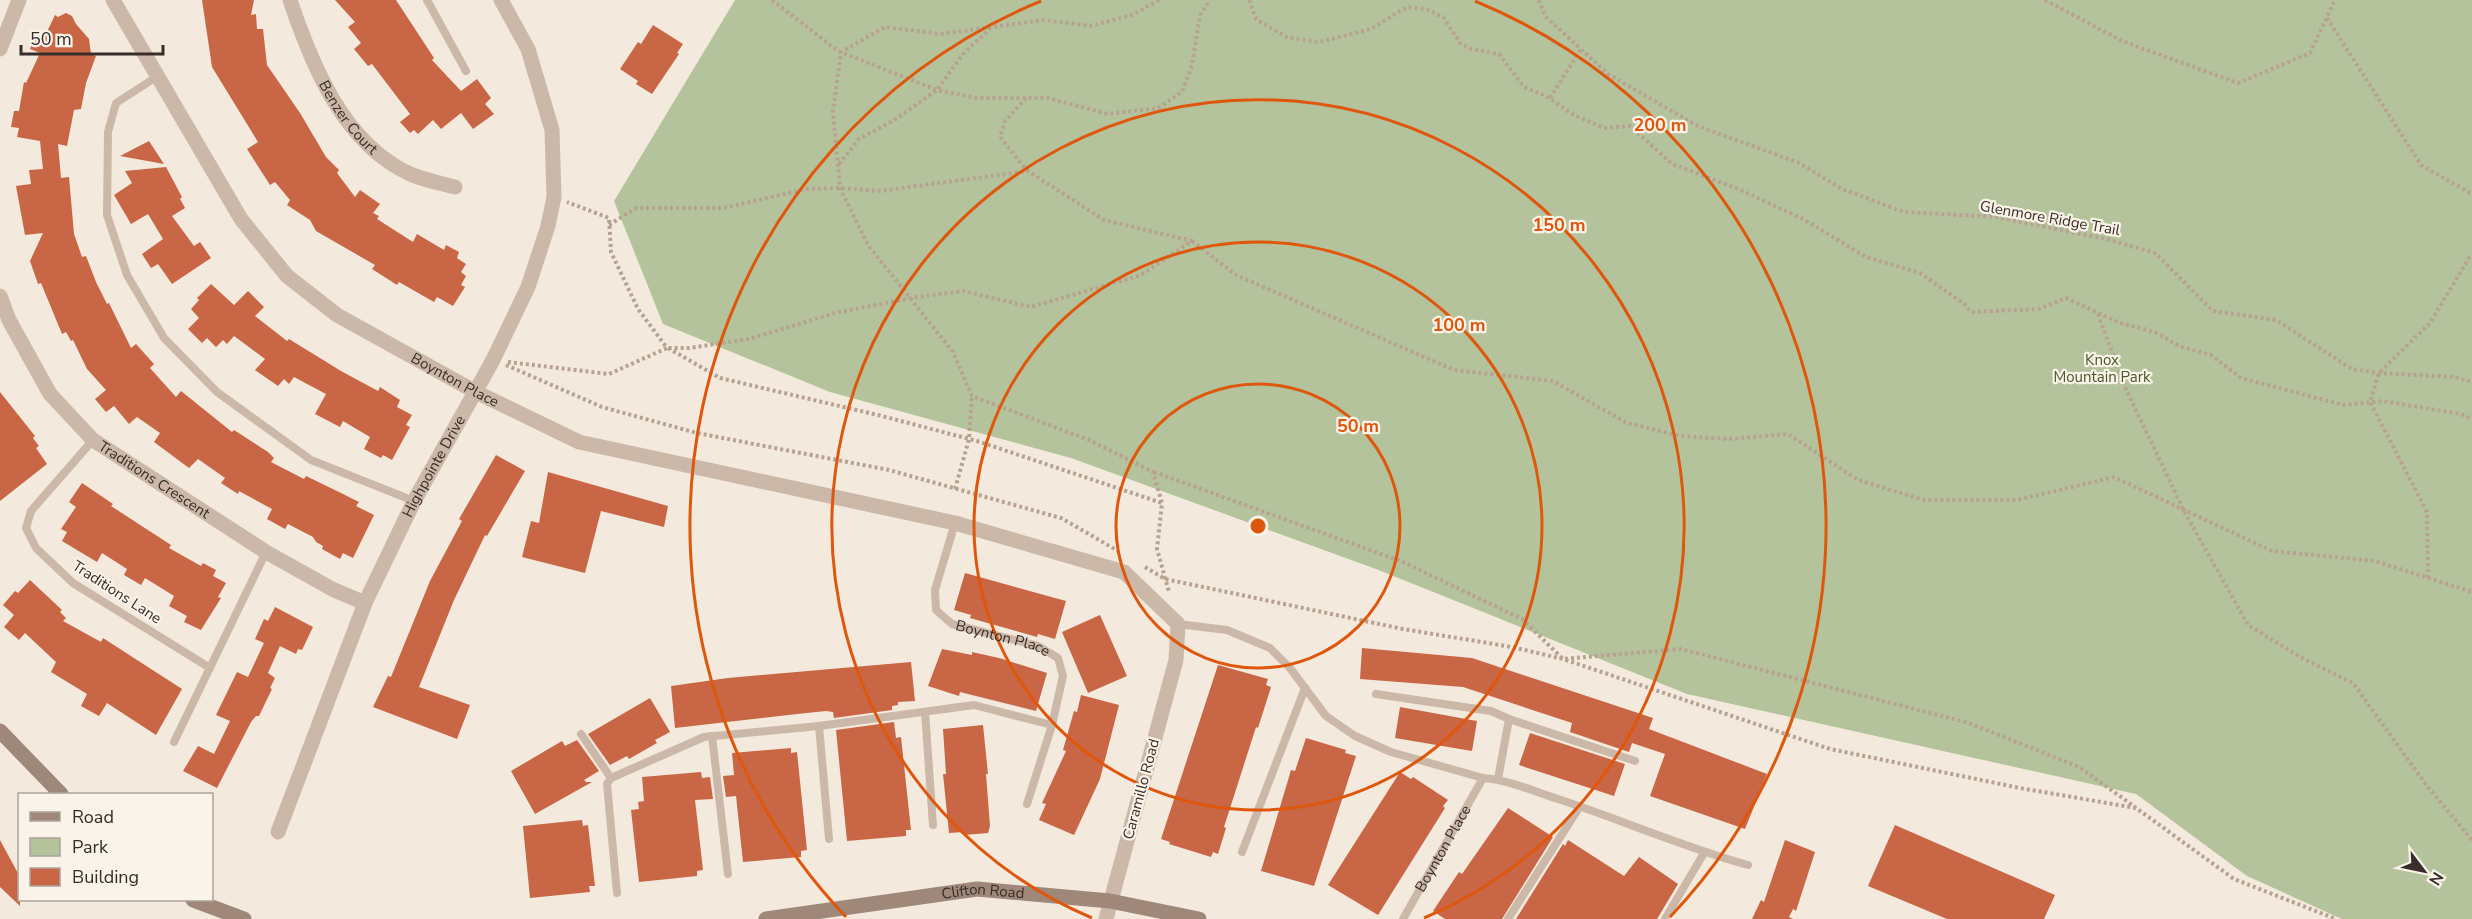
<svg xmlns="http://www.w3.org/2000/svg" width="2472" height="919" font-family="'Nunito Sans',sans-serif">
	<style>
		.green { fill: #b5c39c }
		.building { fill: #c96645 }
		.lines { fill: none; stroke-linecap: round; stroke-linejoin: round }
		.path { stroke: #b7a292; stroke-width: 4; stroke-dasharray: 3 3; stroke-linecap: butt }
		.service { stroke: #ccb8a8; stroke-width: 8 }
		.minor { stroke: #ccb8a8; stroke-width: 15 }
		.secondary { stroke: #9f8779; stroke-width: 15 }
		.ring { fill: none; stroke: #df570d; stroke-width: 3 }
		.labels { text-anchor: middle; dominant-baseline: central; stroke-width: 4.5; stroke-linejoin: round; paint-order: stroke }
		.street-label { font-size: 15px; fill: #382d28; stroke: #faf3e9 }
		.park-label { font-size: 15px; fill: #47572b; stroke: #faf3e9 }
		.centre { fill: #df570d; stroke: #faf3e9; stroke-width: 3 }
		.ring-label { font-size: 18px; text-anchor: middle; font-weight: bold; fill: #df570d; stroke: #faf3e9; stroke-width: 4.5; stroke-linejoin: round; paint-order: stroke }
	</style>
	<rect width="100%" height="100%" fill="#f3e9dd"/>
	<path class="green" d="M 735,0 L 2472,0 L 2472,919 L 2342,919 L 2247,876 L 2136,794 L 1687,694 L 1376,569 L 1071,458 L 830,392 L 663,324 L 614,201 Z"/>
	<path class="building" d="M 202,0 L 254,0 L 251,15 L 256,14 L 257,29 L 263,29 L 267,65 L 300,113 L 326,157 L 339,170 L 337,173 L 355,197 L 360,190 L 380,204 L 373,213 L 379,216 L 377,219 L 413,242 L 417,234 L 444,250 L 446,245 L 459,252 L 457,258 L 466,264 L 461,272 L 466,276 L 461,285 L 465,287 L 453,306 L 437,297 L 434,302 L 399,282 L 397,285 L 372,269 L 375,265 L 316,231 L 310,220 L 287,205 L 290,200 L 275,182 L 270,185 L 247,149 L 258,142 L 212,67 Z
		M 335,0 L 396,0 L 434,58 L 432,60 L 461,91 L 477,79 L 491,98 L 485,104 L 494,114 L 473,129 L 461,113 L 441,129 L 433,120 L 418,134 L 414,130 L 410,133 L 400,122 L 410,114 L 372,64 L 368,66 L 354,49 L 361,43 L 348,27 L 355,22 Z
		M 66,13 L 72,16 L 76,24 L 89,39 L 91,54 L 96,56 L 86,83 L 81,109 L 74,110 L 67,146 L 58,144 L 61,178 L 69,177 L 74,234 L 82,257 L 86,256 L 96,282 L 107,304 L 109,303 L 131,348 L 136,344 L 154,364 L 150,368 L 176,397 L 181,391 L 232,432 L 234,430 L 268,452 L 274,458 L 271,462 L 304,479 L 306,476 L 337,491 L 359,502 L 356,506 L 374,515 L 353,558 L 343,553 L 340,559 L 322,549 L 323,546 L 316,542 L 313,537 L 288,524 L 285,529 L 267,519 L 272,509 L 239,491 L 238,494 L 221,483 L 225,478 L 198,459 L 189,468 L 154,442 L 160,433 L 137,417 L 129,424 L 114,406 L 106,412 L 95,399 L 106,390 L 87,369 L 73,340 L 71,341 L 66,332 L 62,334 L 41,283 L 38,284 L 30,261 L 43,233 L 25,235 L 16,186 L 31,184 L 29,170 L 43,169 L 40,141 L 17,137 L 19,128 L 11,127 L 14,111 L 19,111 L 24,82 L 26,83 L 40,53 L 30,49 L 37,31 L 46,34 L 55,15 L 58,17 Z
		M 653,25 L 683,44 L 677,53 L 679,54 L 652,94 L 636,84 L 638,81 L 620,69 L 638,42 L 641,44 Z
		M 149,141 L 164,164 L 120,156 Z
		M 166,167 L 182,197 L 180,199 L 185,208 L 172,216 L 194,246 L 200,242 L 211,258 L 172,284 L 158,264 L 151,268 L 142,254 L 163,239 L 148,214 L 131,224 L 114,195 L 132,183 L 125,171 Z
		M 211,284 L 234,305 L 248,291 L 264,307 L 255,316 L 287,341 L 289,339 L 341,371 L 378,391 L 380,387 L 400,400 L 397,407 L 412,415 L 406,425 L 410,427 L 392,460 L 383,455 L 381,458 L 364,449 L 370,437 L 343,421 L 340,427 L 315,414 L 326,394 L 294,377 L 289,384 L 284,379 L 278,386 L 255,370 L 265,359 L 234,336 L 227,344 L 223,340 L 216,347 L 207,338 L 202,343 L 188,329 L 199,318 L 191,309 L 199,300 L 197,298 Z
		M 0,392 L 35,436 L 33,438 L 39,446 L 36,448 L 47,464 L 0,501 Z
		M 496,455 L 525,471 L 487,536 L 485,535 L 454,600 L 419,687 L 470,705 L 457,739 L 373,707 L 388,676 L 391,677 L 430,581 L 462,521 L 459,519 Z
		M 548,472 L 668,506 L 664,527 L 601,511 L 585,573 L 522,557 L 531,521 L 539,523 Z
		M 82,483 L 113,504 L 111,506 L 171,545 L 169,548 L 201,566 L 203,563 L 216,570 L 213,576 L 226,583 L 218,597 L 221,598 L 201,630 L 184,622 L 187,616 L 169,606 L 174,596 L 145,578 L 141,585 L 124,575 L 127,569 L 102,553 L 97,562 L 62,541 L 67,532 L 61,529 L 76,507 L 69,502 Z
		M 965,573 L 1066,601 L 1055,639 L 1038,634 L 1037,637 L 970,618 L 971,615 L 954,610 Z
		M 30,580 L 62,610 L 60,612 L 66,618 L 63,621 L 101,642 L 103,638 L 182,689 L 156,735 L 107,703 L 99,716 L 81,706 L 87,694 L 51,672 L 56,662 L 25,633 L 19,640 L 4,627 L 14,615 L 3,605 L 15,591 L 18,593 Z
		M 275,607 L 313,627 L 302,650 L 298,649 L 296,654 L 280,646 L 268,673 L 275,678 L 270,688 L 272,689 L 259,716 L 256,716 L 251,722 L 217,788 L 183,771 L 198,746 L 214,754 L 230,721 L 216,715 L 237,672 L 248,677 L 264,643 L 255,639 L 264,619 L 268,621 Z
		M 1100,615 L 1127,676 L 1088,693 L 1062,632 Z
		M 1362,648 L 1472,658 L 1653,718 L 1649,729 L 1767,774 L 1745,829 L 1650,796 L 1665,754 L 1632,743 L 1629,752 L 1570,732 L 1572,723 L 1463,687 L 1360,679 Z
		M 942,649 L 972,655 L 972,652 L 999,658 L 1047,673 L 1036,711 L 960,692 L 959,696 L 928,686 Z
		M 911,662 L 915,701 L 898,702 L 898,705 L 892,706 L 892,710 L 834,718 L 833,712 L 826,711 L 797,714 L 675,728 L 671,686 L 728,678 Z
		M 1218,665 L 1268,679 L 1266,685 L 1271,687 L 1258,728 L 1256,727 L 1224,827 L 1226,828 L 1218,854 L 1213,852 L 1211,857 L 1169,844 L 1170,842 L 1161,839 Z
		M 1081,695 L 1119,705 L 1100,779 L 1074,835 L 1039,820 L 1046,804 L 1042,803 L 1066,751 L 1063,750 L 1074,711 L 1077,712 Z
		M 650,698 L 670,732 L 655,740 L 657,743 L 629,759 L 627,756 L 610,765 L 588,734 Z
		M 1400,707 L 1477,721 L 1472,751 L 1395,738 Z
		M 894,722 L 896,738 L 901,737 L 911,830 L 906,830 L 906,836 L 847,841 L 836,730 Z
		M 983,725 L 988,774 L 986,774 L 990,826 L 988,833 L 964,835 L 964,832 L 949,833 L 943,774 L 946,774 L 943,729 Z
		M 1530,733 L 1625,764 L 1614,796 L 1519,765 Z
		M 1306,738 L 1346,750 L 1345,753 L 1356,756 L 1314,886 L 1261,871 L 1291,770 L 1295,771 Z
		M 577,740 L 599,771 L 584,780 L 586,782 L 592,782 L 535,814 L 511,771 L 562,741 L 565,746 Z
		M 791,748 L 791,753 L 797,752 L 807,850 L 801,851 L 801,857 L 743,862 L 736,796 L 726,797 L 723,776 L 734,775 L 732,753 Z
		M 701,772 L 702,778 L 710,777 L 713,799 L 695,800 L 703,870 L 697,871 L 697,876 L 639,882 L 631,810 L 639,809 L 638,802 L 644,801 L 642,777 Z
		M 1400,772 L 1411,779 L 1413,777 L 1448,800 L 1443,806 L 1445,808 L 1378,915 L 1328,885 Z
		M 1508,808 L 1553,837 L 1502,919 L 1445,919 L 1433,911 L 1459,872 L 1462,874 Z
		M 582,820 L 583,826 L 588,825 L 595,886 L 589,886 L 590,892 L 530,898 L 523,826 Z
		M 1895,825 L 2055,895 L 2044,919 L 1947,919 L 1868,886 Z
		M 0,840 L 20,877 L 20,906 L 0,887 Z
		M 1568,840 L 1624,876 L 1639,857 L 1678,884 L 1657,919 L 1516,919 L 1563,844 L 1565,846 Z
		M 1785,840 L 1815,852 L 1796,911 L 1793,909 L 1789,917 L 1793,919 L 1752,919 L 1761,900 L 1764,902 Z"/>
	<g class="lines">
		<path class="path" d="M 772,0 L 838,51 L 937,90 L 976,98 L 1048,98 L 1108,114 L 1158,108 L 1182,92 L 1192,65 L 1200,15 L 1210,0
			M 1159,0 L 1132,15 L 1091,26 L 1044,20 L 941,34 L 885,27 L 841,52 L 833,111 L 840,188 L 868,245 L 953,352 L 972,396 L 1089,440 L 1153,472 L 1162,503 L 1157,549 L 1169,592
			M 1249,0 L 1256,19 L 1286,37 L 1319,42 L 1371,29 L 1407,7 L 1428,10 L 1443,17 L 1460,43 L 1471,49 L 1499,54 L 1524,87 L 1546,96 L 1572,114 L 1604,128 L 1630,126 L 1672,164 L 1736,188 L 1803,219 L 1866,257 L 1920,273 L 1963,303 L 1971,312 L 2039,309 L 2066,298 L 2120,323 L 2155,332 L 2179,346 L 2211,355 L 2241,378 L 2343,405 L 2383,401 L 2461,414 L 2472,419
			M 1539,0 L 1545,16 L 1608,74 L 1698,126 L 1799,163 L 1842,189 L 1904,212 L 1996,217 L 2106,239 L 2155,253 L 2213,311 L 2276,320 L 2352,369 L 2379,373 L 2455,377 L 2472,382
			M 2045,0 L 2122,41 L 2238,83 L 2310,53 L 2335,0
			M 2327,18 L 2421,165 L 2472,194
			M 1026,98 L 1005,121 L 1000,137 L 1027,171
			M 1550,98 L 1581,49
			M 839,164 L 859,139 L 896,119 L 937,90 L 963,54 L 990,29
			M 609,225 L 636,208 L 724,208 L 805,189 L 840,188 L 880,191 L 1028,171 L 1104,220 L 1192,241 L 1141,275 L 1031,307 L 963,291 L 917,297 L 835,313 L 749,339 L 689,348 L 667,348
			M 1192,241 L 1236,275 L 1454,370 L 1553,381 L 1627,423 L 1681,436 L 1729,439 L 1788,434 L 1858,480 L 1924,500 L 2017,500 L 2114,477 L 2272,551 L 2375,561 L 2472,592
			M 2098,314 L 2125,387 L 2183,509 L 2248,625 L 2304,659 L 2353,683 L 2427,786 L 2472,840
			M 668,348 L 720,378 L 882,416 L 977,441 L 1162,503
			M 508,362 L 609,374 L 667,348 L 638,309 L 611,252 L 609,218 L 567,202
			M 506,365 L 602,407 L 697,433 L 889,470 L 1061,518 L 1118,551
			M 1154,472 L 1403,562 L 1522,619 L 1563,659 L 1681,649 L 1969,723 L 2079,767 L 2135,807
			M 955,489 L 969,439 L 972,396
			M 1145,567 L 1165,579 L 1403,629 L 1512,647 L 1563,659 L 1830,749 L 2020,788 L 2136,808 L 2234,879 L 2336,919
			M 2428,578 L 2427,512 L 2370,402 L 2379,373 L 2430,323 L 2469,258 L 2472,257"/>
		<g class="service">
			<path d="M 427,0 L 466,71"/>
			<path d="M 158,76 L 116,103 L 108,132 L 107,215 L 127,275 L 164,338 L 217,392 L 311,460 L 414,501"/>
			<path d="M 93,440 L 31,511 L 26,528 L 36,548 L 73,583 L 210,668"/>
			<path id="s1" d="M 955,523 L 935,590 L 936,610 L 952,624 L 1038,646 L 1058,658 L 1063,676 L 1052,725 L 1027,804"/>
			<path d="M 1178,624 L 1227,630 L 1270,648 L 1290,668 L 1326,716 L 1355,736 L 1391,752 L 1483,778 C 1509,780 1533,791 1558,799 C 1622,820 1683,847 1748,865"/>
			<path d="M 1376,694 L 1491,711 L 1509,719 L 1498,779"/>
			<path d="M 925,712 L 933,825"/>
			<path d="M 1509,719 L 1635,761"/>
			<path d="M 819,726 L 829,839"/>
			<path d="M 581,734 L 611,778"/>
			<path d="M 712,736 L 728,874"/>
			<path d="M 174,742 L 266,552"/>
			<path d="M 1242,852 L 1305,688"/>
			<path d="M 617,893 L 607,784 L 611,778 L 704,737 L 819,726 L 974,705 L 1052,725"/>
			<path id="s2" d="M 1403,919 L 1483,778"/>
			<path d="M 1508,919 L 1580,806"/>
			<path d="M 1665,919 L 1704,853"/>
		</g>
		<g class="minor">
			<path id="s3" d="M 113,0 L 241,219 L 287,276 L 337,315 L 476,392 L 579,442 L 955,523 L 1124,572 L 1178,624 L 1176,660 L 1106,919"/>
			<path id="s4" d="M 290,0 C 312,65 343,143 410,174 C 424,180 440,183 455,187"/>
			<path d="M 0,49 L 19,0"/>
			<path id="s5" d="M 0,296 L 9,320 L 50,394 L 93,440 L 266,552 L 334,590 L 365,603"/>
			<path id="s6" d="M 278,832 L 365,603 L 414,501 L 493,360 L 528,287 L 548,226 L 554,197 L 552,130 L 528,49 L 501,0"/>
		</g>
		<g class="secondary">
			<path d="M 0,731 L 61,794"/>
			<path d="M 193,900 L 244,919"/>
			<path id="s7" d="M 766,919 L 977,889 L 1110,901 L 1199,919"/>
		</g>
	</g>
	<g class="ring">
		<circle cx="1258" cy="526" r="142"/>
		<circle cx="1258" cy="526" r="284"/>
		<path d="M1092 918A426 426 0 1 1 1424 918"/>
		<path d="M846 917A568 568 0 0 1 1041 1M1475 1A568 568 0 0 1 1670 917"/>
	</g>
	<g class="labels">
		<g class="street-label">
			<text stroke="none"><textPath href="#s4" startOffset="132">Benzer Court</textPath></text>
			<text transform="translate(2050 218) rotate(10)">Glenmore Ridge Trail</text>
			<text stroke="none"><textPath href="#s3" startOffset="525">Boynton Place</textPath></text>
			<text stroke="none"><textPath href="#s6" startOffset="398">Highpointe Drive</textPath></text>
			<text stroke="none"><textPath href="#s5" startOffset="246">Traditions Crescent</textPath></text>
			<text transform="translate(117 592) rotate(33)">Traditions Lane</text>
			<text stroke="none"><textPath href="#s1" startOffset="164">Boynton Place</textPath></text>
			<text transform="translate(1141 789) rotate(-75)">Caramillo Road</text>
			<text stroke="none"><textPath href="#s2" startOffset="81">Boynton Place</textPath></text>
			<text stroke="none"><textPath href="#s7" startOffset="219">Clifton Road</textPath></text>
		</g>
		<g class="park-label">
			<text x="2102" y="360">Knox<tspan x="2102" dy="17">Mountain Park</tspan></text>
		</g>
	</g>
	<circle cx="1258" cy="526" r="9" class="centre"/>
	<g class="ring-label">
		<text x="1660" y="131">200 m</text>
		<text x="1559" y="231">150 m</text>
		<text x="1459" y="331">100 m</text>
		<text x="1358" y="432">50 m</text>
	</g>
	<rect x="18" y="793" width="195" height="108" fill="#faf3e9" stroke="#aca49c" stroke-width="1.5"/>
	<rect x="30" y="812" width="30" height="9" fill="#9f8779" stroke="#aca49c" stroke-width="1.5"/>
	<text x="72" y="823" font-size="18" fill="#382d28">Road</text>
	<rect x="30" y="838" width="30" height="18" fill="#b5c39c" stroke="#aca49c" stroke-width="1.5"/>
	<text x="72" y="853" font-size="18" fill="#382d28">Park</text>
	<rect x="30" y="868" width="30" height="18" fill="#c96645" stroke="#aca49c" stroke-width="1.5"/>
	<text x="72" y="883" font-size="18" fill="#382d28">Building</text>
	<g transform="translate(2424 871) rotate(122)" stroke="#faf3e9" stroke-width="4.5" paint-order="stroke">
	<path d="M0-4.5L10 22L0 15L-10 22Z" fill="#382d28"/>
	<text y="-9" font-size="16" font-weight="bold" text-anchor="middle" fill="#382d28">N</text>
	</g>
	<path d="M21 45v9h142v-9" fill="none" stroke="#382d28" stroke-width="3"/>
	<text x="30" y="45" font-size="18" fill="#382d28" stroke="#faf3e9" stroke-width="4.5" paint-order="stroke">50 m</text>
</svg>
